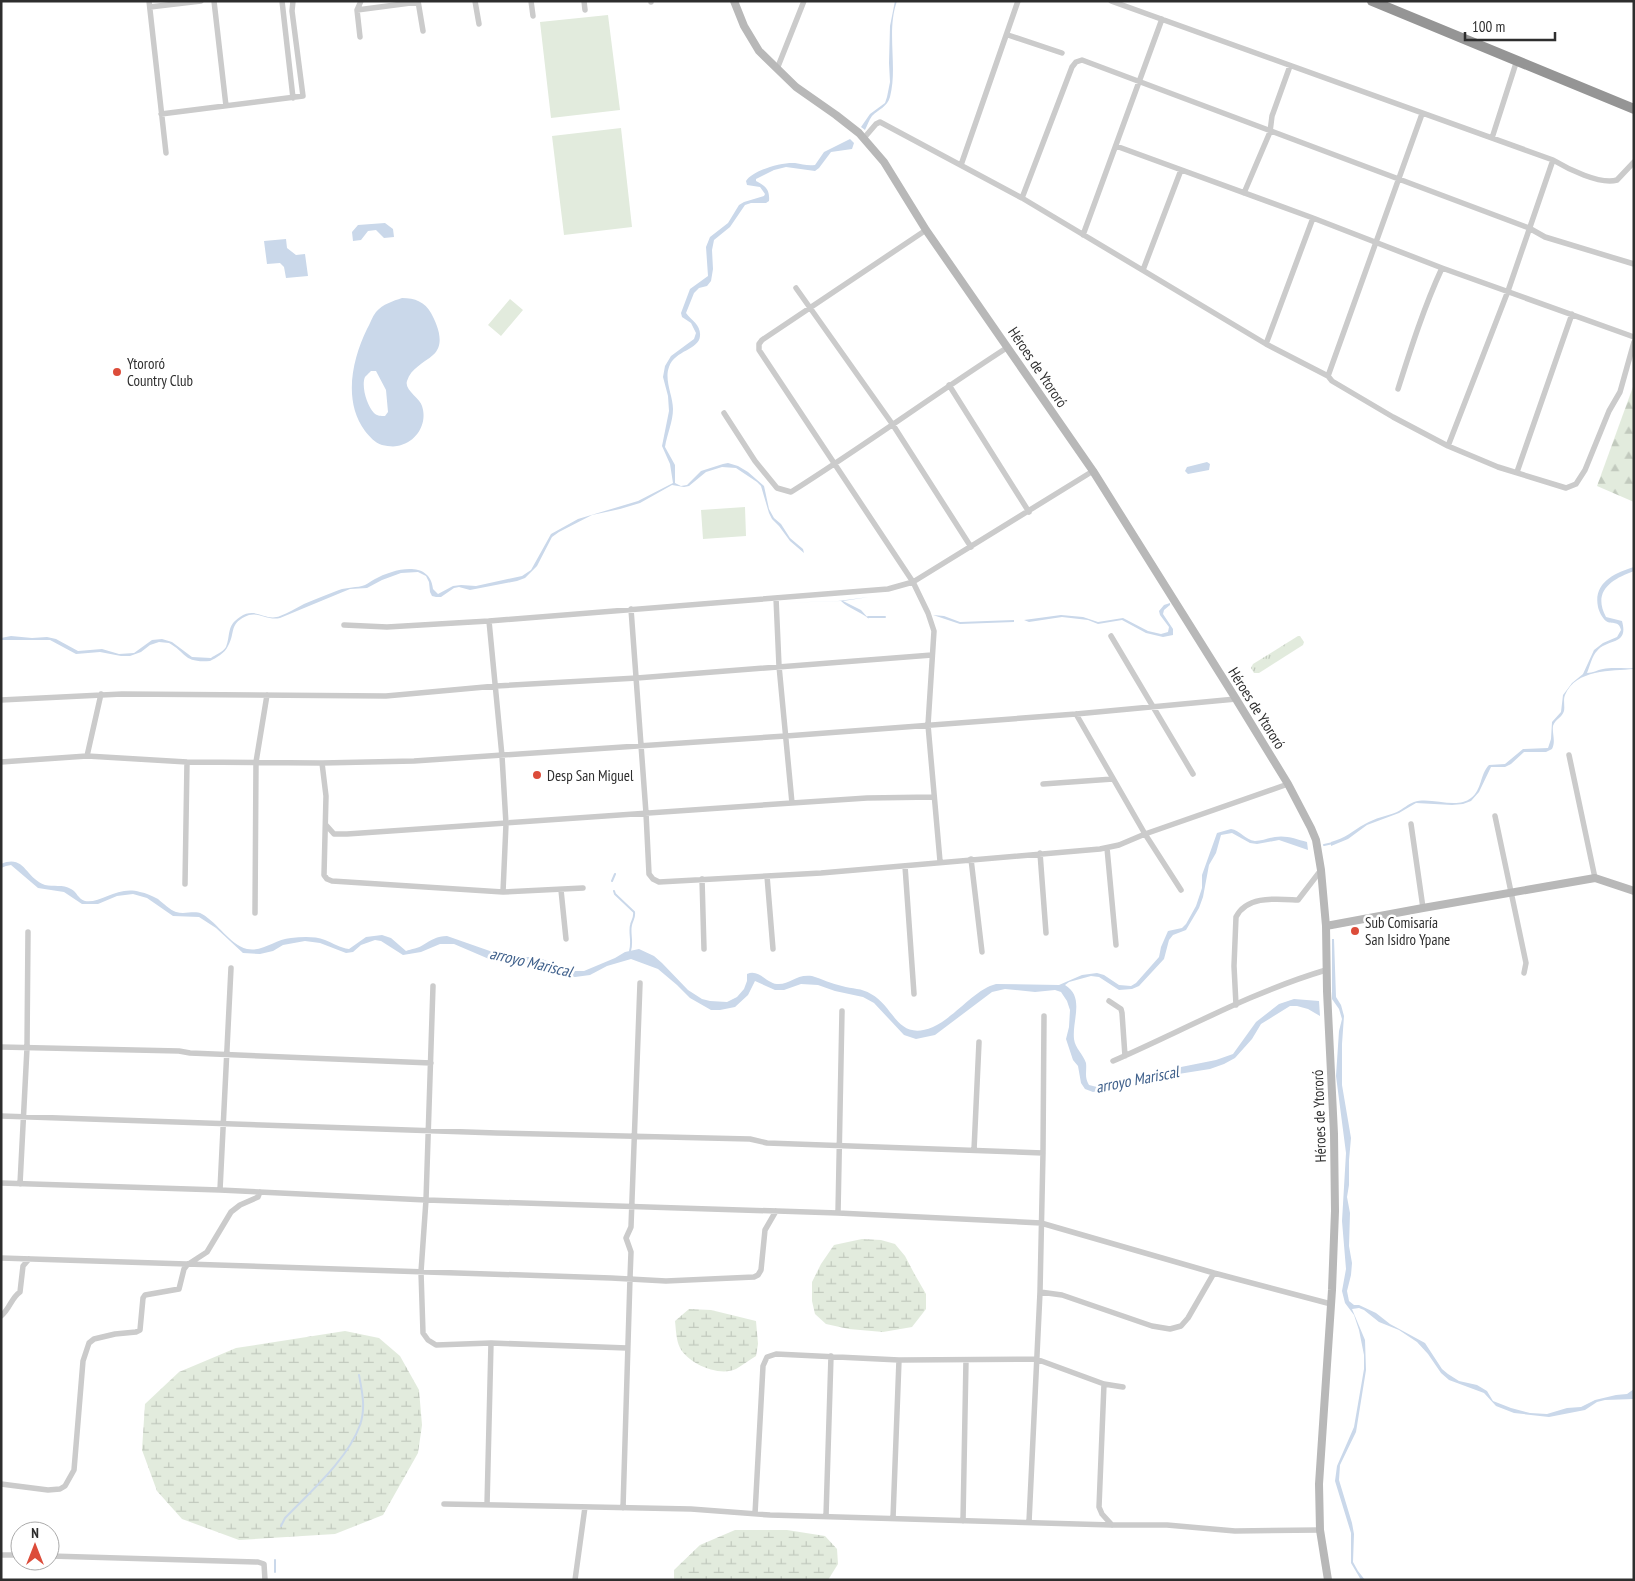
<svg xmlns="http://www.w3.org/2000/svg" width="1635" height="1581" font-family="'PT Sans Narrow',sans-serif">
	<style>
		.grass { fill: url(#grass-tufts) }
		.forest { fill: url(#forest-firs) }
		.wetland { fill: url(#wetland-marsh) }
		.park { fill: #e2ebdd }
		.water { fill: #cad8ea; fill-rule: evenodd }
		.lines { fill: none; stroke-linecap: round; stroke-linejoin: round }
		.stream { stroke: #cad8ea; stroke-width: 2 }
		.street { stroke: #cbcbcb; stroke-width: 5.5 }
		.secondary { stroke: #b8b8b8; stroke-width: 8 }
		.highway { stroke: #959595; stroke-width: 10 }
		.poi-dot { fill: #dc4c3a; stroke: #fff; stroke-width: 2 }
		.labels { text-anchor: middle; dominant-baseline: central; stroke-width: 5; stroke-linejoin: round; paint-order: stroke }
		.poi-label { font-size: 15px; fill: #2e2e2e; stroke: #fff; text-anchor: start }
		.street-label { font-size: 15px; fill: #2e2e2e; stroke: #fff }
		.water-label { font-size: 16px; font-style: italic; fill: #40618c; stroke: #fff }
	</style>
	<defs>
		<pattern id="grass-tufts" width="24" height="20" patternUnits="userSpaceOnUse" patternTransform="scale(1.25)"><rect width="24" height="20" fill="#e2ebdd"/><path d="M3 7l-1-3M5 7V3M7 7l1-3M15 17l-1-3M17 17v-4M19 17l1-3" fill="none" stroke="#c2cabe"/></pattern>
		<pattern id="forest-firs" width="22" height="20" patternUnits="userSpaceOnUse" patternTransform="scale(1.25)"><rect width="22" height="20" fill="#e2ebdd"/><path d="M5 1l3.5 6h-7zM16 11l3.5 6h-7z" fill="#c2cabe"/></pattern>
		<pattern id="wetland-marsh" width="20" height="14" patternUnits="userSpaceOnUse" patternTransform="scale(1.25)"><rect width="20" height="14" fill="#e2ebdd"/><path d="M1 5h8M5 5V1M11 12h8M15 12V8" fill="none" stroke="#c2cabe"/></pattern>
	</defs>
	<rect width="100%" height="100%" fill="#fff"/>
	<path class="grass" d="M 1298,636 L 1300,636 L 1304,642 L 1303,645 L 1259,673 L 1254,673 L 1251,668 L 1253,664 Z"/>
	<path class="forest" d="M 1634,384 L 1634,502 L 1597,486 Z"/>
	<path class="wetland" d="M 862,1239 L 881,1240 L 895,1244 L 905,1256 L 915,1275 L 926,1294 L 926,1309 L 912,1327 L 883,1332 L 849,1329 L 826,1324 L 815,1314 L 812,1301 L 812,1282 L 821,1264 L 834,1245 Z
		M 689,1309 L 711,1310 L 756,1321 L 758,1344 L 756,1356 C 749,1360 743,1365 736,1369 C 719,1377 689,1364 680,1348 C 676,1340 676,1329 675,1321 Z
		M 345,1331 L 379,1338 L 400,1356 L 419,1390 L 422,1425 L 418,1453 L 383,1515 L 335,1534 L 239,1540 L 182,1519 L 157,1491 L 142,1450 L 145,1404 L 179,1372 L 236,1348 Z
		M 735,1530 L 787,1530 L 825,1536 L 837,1549 L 838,1564 L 828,1580 L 674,1580 L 674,1570 L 700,1545 Z"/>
	<path class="park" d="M 608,15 L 620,110 L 551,118 L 540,22 Z
		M 621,128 L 632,227 L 564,235 L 552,136 Z
		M 510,299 L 523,310 L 501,336 L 488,325 Z
		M 745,507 L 746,536 L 703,539 L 701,510 Z"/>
	<path class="water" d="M 895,1 L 897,1 C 886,32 898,66 890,97 C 887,107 879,109 872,116 C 869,120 867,126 865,130 L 861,127 L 870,114 L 885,103 L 887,97 L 890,82 L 889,63 L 890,26 Z
		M 850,139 L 854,143 L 852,149 L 831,152 L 819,168 L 815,171 L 786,167 L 774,170 L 756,179 L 756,181 C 766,186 770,190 769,201 L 766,203 L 751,203 L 745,205 L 730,227 L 714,240 L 712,250 L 713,269 L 711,281 L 707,286 L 699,288 L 694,293 L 686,313 C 692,321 701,325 700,336 C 699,350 675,350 669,367 C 664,380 673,396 673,409 C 673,422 667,434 665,447 L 675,465 L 675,483 L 681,486 L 687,485 L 701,471 L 723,464 L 728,463 L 738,466 L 748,472 L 764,486 L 769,509 L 774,518 L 781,524 L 790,538 L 803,549 L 804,553 L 790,541 L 779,526 L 772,519 L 769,513 L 761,486 L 757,482 L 736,468 L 722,467 L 706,472 L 689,486 L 684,487 L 672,485 L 640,503 L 620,509 L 592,515 L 559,532 L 552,537 L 537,566 L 525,578 L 517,581 L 470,590 L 459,587 L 454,588 L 441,597 L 436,597 L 432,596 L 430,592 L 429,582 L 426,576 L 418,572 L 401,573 L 382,580 L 367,588 L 350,589 L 280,618 C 269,621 259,612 249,615 C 228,623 236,632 228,646 C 225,653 216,658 210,661 C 183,663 187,653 169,643 L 159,642 L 150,645 L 141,652 L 130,656 L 121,656 L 100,652 L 76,654 L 50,640 L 1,640 L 1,638 L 11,636 L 32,638 L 47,637 L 56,639 L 78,651 L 102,649 L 119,654 L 134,653 L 152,640 L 162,639 L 172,642 L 192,657 L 211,658 C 215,655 223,652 226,647 C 231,635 226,626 240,617 C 256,606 265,622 280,616 C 288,613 296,608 304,604 C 315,599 327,595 339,590 C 347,587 357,588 365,585 C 369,583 371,581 375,579 C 393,569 430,559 433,589 L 438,594 L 453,586 L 461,585 L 476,586 L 522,576 L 531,570 L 551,534 L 578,519 L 638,501 L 673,483 L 670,464 L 662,446 L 669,411 L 668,396 L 663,377 L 665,366 L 671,356 L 694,339 L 696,333 L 691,323 L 682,317 L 681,313 L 690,289 L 708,276 L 706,247 L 710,237 L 728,223 L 739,205 L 744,202 L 764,196 L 765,194 L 760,187 L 747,185 L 746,181 C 753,170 782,162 795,163 C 802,164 807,166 815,165 L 824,152 Z
		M 385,223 L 393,229 L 394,237 L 384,238 L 376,230 L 368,231 L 361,240 L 353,241 L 352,232 L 358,225 Z
		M 286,239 L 287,248 L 296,255 L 305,254 L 308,276 L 286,278 L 284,267 L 280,263 L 267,264 L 264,241 Z
		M 402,298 C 415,298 425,302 431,313 C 437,324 446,344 433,355 C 424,363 411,368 407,381 C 404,390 420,398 422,406 C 428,424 416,443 397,446 C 393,447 387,446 382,445 C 375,443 369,436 365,431 C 343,401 352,360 367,329 C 370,324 372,317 376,312 C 383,304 393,301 402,298 ZM 371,371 L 376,371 L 386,390 L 388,412 L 385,416 C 381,416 377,416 374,413 C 367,406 361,386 365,377 C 366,376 370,372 371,371 Z
		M 1207,462 L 1210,464 L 1209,470 L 1188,474 L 1185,471 L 1187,467 Z
		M 1634,567 L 1634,571 C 1612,579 1592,591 1606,617 L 1622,621 C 1629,646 1608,638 1597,651 C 1592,656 1590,666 1587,673 C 1593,673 1597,670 1603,669 C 1613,667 1624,669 1634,668 L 1634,669 C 1611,671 1576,669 1565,695 C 1563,700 1565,706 1564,711 C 1562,718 1555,719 1553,726 C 1552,734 1556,741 1552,749 L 1546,752 L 1524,752 L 1511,764 L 1505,767 L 1491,767 L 1479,792 L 1471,801 L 1463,804 L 1452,805 L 1416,803 L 1399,813 L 1367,825 L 1348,839 L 1331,846 L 1331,842 C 1346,838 1352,831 1365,824 C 1375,818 1387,816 1397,812 C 1403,809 1408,804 1414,802 C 1431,796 1456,810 1471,798 C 1482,790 1480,774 1489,765 L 1505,764 L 1523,749 L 1548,748 L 1551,739 L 1552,722 L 1561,712 L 1563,695 L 1572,683 L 1583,674 L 1594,650 L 1603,643 L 1617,637 L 1621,630 C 1619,620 1612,625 1606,621 C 1602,618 1599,611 1598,607 C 1593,583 1614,573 1634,567 Z
		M 869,597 L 843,601 L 861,610 L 869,619 C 860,611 849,609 841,601 L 779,603 L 838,601 Z
		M 1170,603 L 1170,605 L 1164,610 L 1163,614 L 1173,629 L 1173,635 L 1163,637 L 1146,633 L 1122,620 L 1098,624 L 1088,620 L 1062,617 L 1029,622 L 1024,620 L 1061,615 L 1083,617 L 1098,622 L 1123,618 L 1148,631 L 1161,634 L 1168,632 L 1169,627 L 1160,615 L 1159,611 L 1164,605 Z
		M 933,615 L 944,616 L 960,622 L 1014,620 L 1014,622 L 960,624 Z
		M 1231,829 C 1240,830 1245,840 1255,841 C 1262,841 1268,838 1275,837 C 1286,835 1296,839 1307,842 L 1308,850 L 1279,840 L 1257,844 L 1250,843 L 1232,833 L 1221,835 L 1216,853 L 1209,865 L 1203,897 L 1199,908 L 1186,930 L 1173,935 L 1169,940 L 1164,959 L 1139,986 L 1132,989 L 1119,990 L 1099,977 L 1091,976 L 1069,982 L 1065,985 C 1085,997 1072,1020 1074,1039 C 1075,1048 1083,1054 1086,1063 C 1087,1071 1084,1077 1089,1085 L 1097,1087 L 1123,1080 L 1132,1080 L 1166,1070 L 1216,1060 L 1233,1054 L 1256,1022 L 1279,1004 L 1294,999 L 1319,1001 L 1320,1016 L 1308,1009 L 1297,1006 L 1290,1006 L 1261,1024 L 1252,1039 L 1235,1058 L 1224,1064 L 1210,1069 L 1153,1078 L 1135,1085 L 1121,1085 L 1093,1092 L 1085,1089 L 1081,1083 L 1078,1066 L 1073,1060 L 1066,1039 L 1069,1027 L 1070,1010 L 1067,1001 L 1061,992 L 1055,990 L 1035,992 L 1005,989 L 992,992 L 935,1035 L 916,1039 L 904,1035 L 874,1003 L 863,997 L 835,991 L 818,985 L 801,984 L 784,990 L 775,990 L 755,981 L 748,995 L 735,1007 L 720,1010 L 711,1010 L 690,998 L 677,985 L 658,969 L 631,959 L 607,966 L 590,975 L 575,977 L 564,975 L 537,965 L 496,962 L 454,944 L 440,944 L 421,952 L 403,955 L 381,941 L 375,940 L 361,945 L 353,952 L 346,953 L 320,943 L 305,941 L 283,945 L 273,951 L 260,954 L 243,953 L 216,928 L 199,917 L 173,916 L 147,898 L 133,894 L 117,896 L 98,904 L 82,904 L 64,892 L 38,888 L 11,865 L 6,866 L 1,868 L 1,864 C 25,854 25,878 45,885 C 53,887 63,884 71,889 C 77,892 78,899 85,901 C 100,904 118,885 140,892 C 146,893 152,896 158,899 C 163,903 170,910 176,912 C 185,915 194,910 202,914 C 218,923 229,944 247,949 C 264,952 275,939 291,938 C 302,937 314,936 325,940 C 333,943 340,948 349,949 L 366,937 L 382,935 L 391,938 L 406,951 C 411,949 419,948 423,945 C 431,940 437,936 447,936 L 507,957 L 529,957 L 542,959 L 571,971 L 584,971 L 615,958 L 625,952 L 639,949 L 654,956 L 662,963 L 688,990 L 702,999 L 710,1001 L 727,1002 L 737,997 L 744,989 L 747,981 L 747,974 C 759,969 765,982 777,984 C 790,985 795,974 812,976 C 822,979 832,984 842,986 C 852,989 862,988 871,994 C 895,1007 897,1042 933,1027 C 955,1017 975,989 996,984 L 1059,985 L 1082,975 L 1097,973 L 1104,975 L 1119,985 L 1131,986 L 1136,983 L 1159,957 L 1161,947 L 1168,931 L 1182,928 L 1186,924 L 1196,906 L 1202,888 L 1202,875 L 1217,833 Z
		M 1332,939 L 1334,939 L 1336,997 L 1341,1005 L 1344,1016 L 1342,1044 L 1342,1085 L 1351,1138 L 1349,1160 L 1349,1185 L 1347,1197 L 1350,1213 L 1349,1246 L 1352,1263 L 1351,1275 L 1347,1291 L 1349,1301 L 1354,1305 L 1359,1305 L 1376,1313 L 1390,1324 L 1425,1343 L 1442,1369 L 1448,1374 L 1459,1381 L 1477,1385 L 1487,1391 L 1493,1401 L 1511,1408 L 1530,1413 L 1547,1414 L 1567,1408 L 1581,1407 L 1595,1400 L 1616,1395 L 1627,1394 L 1634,1389 L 1634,1399 L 1605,1400 L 1597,1402 L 1585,1410 L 1549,1417 L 1514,1413 L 1496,1406 L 1484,1393 L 1449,1380 L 1441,1373 L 1428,1354 L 1417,1342 L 1399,1330 L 1379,1322 L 1364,1310 L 1359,1308 L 1352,1309 L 1365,1340 L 1366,1370 L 1356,1432 L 1340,1465 L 1339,1480 L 1352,1523 L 1354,1534 L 1353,1562 L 1358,1571 L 1365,1580 L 1361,1580 L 1351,1563 L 1351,1533 L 1335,1481 L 1337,1466 L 1354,1427 L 1364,1369 L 1364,1355 L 1359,1330 L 1354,1315 L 1345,1303 L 1342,1291 L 1346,1269 L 1342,1221 L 1346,1153 L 1336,1076 L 1339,1031 L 1342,1019 L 1339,1009 L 1332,999 Z"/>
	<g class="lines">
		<path class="stream" d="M 868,617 L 885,617
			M 1324,845 L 1333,843
			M 612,881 L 615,874
			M 614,891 L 615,894 L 634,912 C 635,918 632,920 631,925 C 629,933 633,942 630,951
			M 281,1526 L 285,1518 C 310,1492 348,1459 360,1425 C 366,1408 362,1391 359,1375
			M 275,1572 L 275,1560"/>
		<path class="street" d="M 149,1 L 166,153
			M 214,1 L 226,106
			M 282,1 L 293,98
			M 418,1 L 423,31
			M 475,1 L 479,24
			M 531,1 L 533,16
			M 584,1 L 585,10
			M 651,1 L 651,2
			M 1111,1 L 1553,160 C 1568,169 1600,185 1617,180 L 1634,162
			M 150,7 L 201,1
			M 357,10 L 418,2
			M 1008,35 L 1062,53
			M 360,37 L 357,10 L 361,1
			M 777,69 L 804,1
			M 161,114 L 303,96 L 292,11 L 293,1
			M 864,138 L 876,124 L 880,122 L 1022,198 L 1266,344 L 1328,376 L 1332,381 L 1393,417 L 1448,446 L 1498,467 L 1566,488 L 1576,484 L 1585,470 L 1609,411 L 1620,392 L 1634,342
			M 1492,138 L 1517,60
			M 1116,146 L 1313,218 L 1442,268 L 1634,337
			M 961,165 L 1018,1
			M 1244,193 L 1270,132 L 1272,116 L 1290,66
			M 1022,198 L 1072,67 L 1076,62 L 1082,60 L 1529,228 L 1545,237 L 1634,264
			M 926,230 L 762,340 L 759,344 L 759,350 L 913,582 L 928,613 L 934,631 L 928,725 L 940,861
			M 1083,235 L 1162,19
			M 1143,270 L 1181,170
			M 796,288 L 893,425 L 971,547
			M 1266,344 L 1313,218
			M 1328,376 L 1422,114
			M 949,385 L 1029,512
			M 1398,389 C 1411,348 1424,307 1442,268
			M 724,413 L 755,461 L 777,488 L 791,492 C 864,446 935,394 1008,347
			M 1448,446 L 1508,291 L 1553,160
			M 1517,472 L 1572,314
			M 631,609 L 646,813 L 649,874 L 653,879 L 659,882 L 821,873 L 1100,849 L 1119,845 L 1145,834 L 1288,784
			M 489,621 L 502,756 L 506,824 L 503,892
			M 344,625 L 387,627 L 489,621 L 888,589 L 913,582 L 1093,471
			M 1111,636 L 1193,774
			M 1,700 L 122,694 L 386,696 L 496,686 L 637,678 L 932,655
			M 1076,714 L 1145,834 L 1181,890
			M 1569,755 L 1595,878
			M 87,756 L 101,694
			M 1,762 L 87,756 L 187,762 L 322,763 L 414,761 L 786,736 L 1076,714 L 1236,699
			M 322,763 L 326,796 L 324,875 L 327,879 L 332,881 L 503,892 L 583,888
			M 1043,784 L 1113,779
			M 792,803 L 867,798 L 934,797
			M 1495,816 L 1526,963 L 1524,973
			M 1411,824 L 1423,908
			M 326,825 L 334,834 L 347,834 L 792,803 L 779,666 L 776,598
			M 1107,848 L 1116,945
			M 1040,853 L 1046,933
			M 971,859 L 982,952
			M 905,866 L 914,994
			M 767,876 L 773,949
			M 702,879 L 704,949
			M 185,884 L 187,762
			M 561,890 L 566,939
			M 255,913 L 256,762 L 267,695
			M 433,986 L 426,1200 L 421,1272 L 423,1333 L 428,1340 L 436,1345 L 491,1343 L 627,1348
			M 1109,1001 L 1121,1009 L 1122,1013 L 1125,1056
			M 1236,1005 L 1234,966 L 1236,917 C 1247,895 1277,899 1298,900 L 1321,870
			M 1,1047 L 179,1051 L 190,1053 L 431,1063
			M 1113,1061 C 1184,1030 1252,992 1326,970
			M 1,1116 L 497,1133 L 750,1139 L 767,1143 L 1043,1153
			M 974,1150 L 979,1042
			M 1,1183 L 220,1190 L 426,1200 L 838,1213 L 1041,1223 L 1214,1273 L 1331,1304
			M 20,1184 L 27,1048 L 28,932
			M 220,1190 L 231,968
			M 838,1213 L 842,1011
			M 1,1258 L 611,1278 L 666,1281 L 754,1277 L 758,1275 L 761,1270 L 765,1230 L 776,1211
			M 1040,1292 L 1062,1295 L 1152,1326 L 1170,1329 L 1181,1326 L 1188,1318 L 1214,1273
			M 1,1316 C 10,1309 11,1298 20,1292 L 23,1266 L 29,1259
			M 1104,1384 L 1099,1507 L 1102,1514 L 1112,1525
			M 1,1484 L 48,1490 L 60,1489 L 65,1486 L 74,1470 L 83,1361 L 89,1343 L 94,1339 L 115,1334 L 136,1332 L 140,1330 L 143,1298 L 145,1295 L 179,1289 L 184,1269 L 187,1265 L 207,1252 L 231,1212 L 240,1205 L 258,1197 L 260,1192
			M 444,1504 L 691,1509 L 770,1515 L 1112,1525 L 1167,1525 L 1235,1531 L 1320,1530
			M 487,1505 L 491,1343
			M 623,1508 L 630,1278 L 631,1252 L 626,1238 L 631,1227 L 640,983
			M 755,1514 L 763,1366 L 767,1357 L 776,1354 L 899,1360 L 1036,1359 L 1104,1384 L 1123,1387
			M 826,1516 L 831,1356
			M 893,1518 L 899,1360
			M 963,1521 L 966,1360
			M 1029,1522 L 1040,1292 L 1043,1153 L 1044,1016
			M 1,1555 L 20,1555
			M 50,1556 L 258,1562 L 264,1564 L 265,1580
			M 575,1580 L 585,1507"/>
		<path class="secondary" d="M 734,1 L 744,26 L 759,51 L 796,87 L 836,115 L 859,133 L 884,162 L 926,230 L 1093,471 L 1236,699 L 1288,784 L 1311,828 L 1316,840 L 1321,870 L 1326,926 L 1327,991 L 1334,1134 L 1335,1211 L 1332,1290 L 1319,1484 L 1320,1530 L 1328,1580
			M 1326,926 L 1423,908 L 1595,878 L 1634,891"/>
		<path class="highway" d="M 1372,1 L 1634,109"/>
	</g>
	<g class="poi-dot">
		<circle cx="117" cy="372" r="5"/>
		<circle cx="537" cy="775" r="5"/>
		<circle cx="1355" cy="931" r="5"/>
	</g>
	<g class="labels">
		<g class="poi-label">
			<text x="127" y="363">Ytororó<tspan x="127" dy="17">Country Club</tspan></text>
			<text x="547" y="775">Desp San Miguel</text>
			<text x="1365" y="922">Sub Comisaría<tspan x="1365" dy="17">San Isidro Ypane</tspan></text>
		</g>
		<g class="street-label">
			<text transform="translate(1038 367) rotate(56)">Héroes de Ytororó</text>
			<text transform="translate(1257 708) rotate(58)">Héroes de Ytororó</text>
			<text transform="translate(1319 1116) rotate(-92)">Héroes de Ytororó</text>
		</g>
		<g class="water-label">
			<text transform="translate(531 962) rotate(13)">arroyo Mariscal</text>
			<text transform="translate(1137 1079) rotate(-11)">arroyo Mariscal</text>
		</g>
	</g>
	<rect width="1635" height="1581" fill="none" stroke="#2e2e2e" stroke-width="5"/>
	<g transform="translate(35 1546)"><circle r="24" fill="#ffffff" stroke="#ababab"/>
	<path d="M0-4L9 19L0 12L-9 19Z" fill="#dc4c3a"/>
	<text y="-8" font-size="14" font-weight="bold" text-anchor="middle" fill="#2e2e2e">N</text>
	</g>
	<path d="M1465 32v8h90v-8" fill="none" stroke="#2e2e2e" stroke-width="2.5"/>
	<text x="1472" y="32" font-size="15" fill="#2e2e2e" stroke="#ffffff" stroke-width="4" paint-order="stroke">100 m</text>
</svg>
